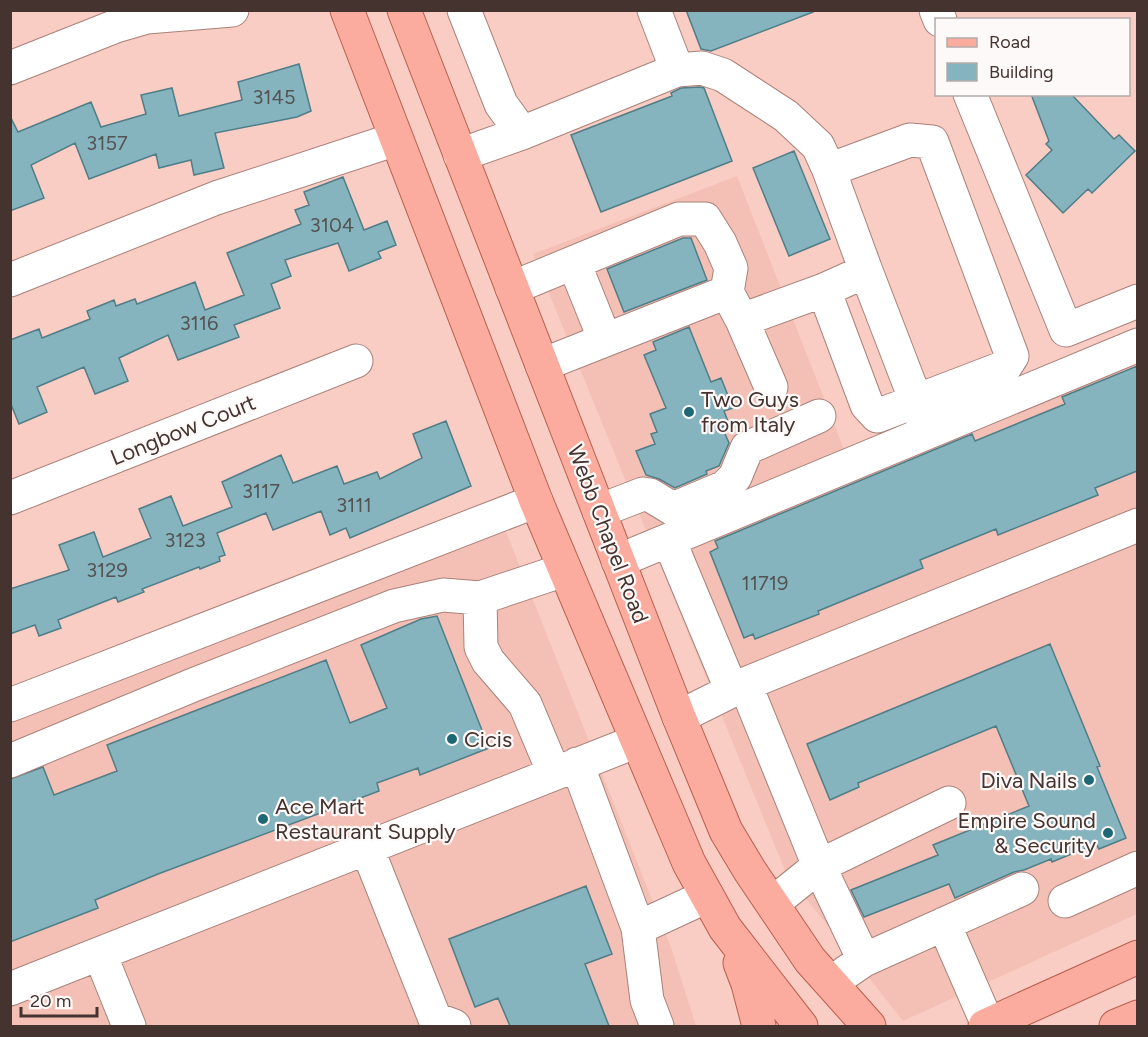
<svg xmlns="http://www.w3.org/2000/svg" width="1148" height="1037" font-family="Figtree,sans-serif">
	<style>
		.built { fill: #f4c0b5 }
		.building { fill: #85b4be; stroke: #507d87; stroke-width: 1.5 }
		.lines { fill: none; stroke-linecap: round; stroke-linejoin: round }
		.minor-casing { stroke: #aa8179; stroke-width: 35 }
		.major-casing { stroke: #b95e4d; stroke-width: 35 }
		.minor { stroke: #fff; stroke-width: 33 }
		.major { stroke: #fbac9e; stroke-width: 33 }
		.poi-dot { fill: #1e6774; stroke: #fdf9f8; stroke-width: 2 }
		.labels { text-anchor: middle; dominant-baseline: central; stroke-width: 4.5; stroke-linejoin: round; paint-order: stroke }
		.number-label { font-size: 20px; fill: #545353 }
		.poi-label { font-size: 22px; fill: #44332f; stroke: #fdf9f8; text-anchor: start }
		.street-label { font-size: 22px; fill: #44332f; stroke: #fdf9f8 }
	</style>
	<rect width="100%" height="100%" fill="#f9cdc4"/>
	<path class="built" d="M 737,176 L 845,452 L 1137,331 L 1137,914 L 903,1021 L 786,873 L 533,254 Z
		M 501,519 L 672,950 L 696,1026 L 11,1026 L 11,714 Z"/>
	<path class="building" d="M 686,10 L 812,10 L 813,12 L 711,51 L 701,49 Z
		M 299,64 L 311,111 L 297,117 L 215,133 L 224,168 L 194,175 L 191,160 L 159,168 L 156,154 L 89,179 L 75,143 L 31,165 L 44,198 L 10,211 L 10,116 L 18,132 L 91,102 L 101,127 L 146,114 L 141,95 L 172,88 L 179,116 L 242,100 L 238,82 Z
		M 700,87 L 704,88 L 732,161 L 601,212 L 571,135 L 672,96 L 671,93 L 681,88 Z
		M 1031,94 L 1071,94 L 1114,139 L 1119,135 L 1135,151 L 1092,193 L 1088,189 L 1063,213 L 1026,175 L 1052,150 L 1046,144 L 1049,141 Z
		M 794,151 L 830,239 L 789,256 L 753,168 Z
		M 343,177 L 364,230 L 387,221 L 396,245 L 378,252 L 381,258 L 349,271 L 338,243 L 285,260 L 291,276 L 271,284 L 280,308 L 234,325 L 239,337 L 178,360 L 168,335 L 119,358 L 128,381 L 95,394 L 84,367 L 37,387 L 47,412 L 19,424 L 10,402 L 10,340 L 39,329 L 42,338 L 90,319 L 87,311 L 114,300 L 116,306 L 135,299 L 137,304 L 195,282 L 205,310 L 244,295 L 227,253 L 301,224 L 295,210 L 309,205 L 304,192 Z
		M 683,238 L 691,238 L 707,280 L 624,312 L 607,269 Z
		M 689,327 L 711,382 L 721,378 L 733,408 L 724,411 L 729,424 L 722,427 L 729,443 L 719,466 L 706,471 L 707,474 L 675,488 L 659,479 L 646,475 L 636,451 L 655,444 L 651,434 L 657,432 L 650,414 L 666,408 L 644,355 L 656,350 L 653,342 Z
		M 1137,366 L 1137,471 L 1095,488 L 1098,495 L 998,535 L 996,529 L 920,560 L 923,568 L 818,611 L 819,614 L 755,639 L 753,634 L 744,638 L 710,552 L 718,548 L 715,541 L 972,434 L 975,441 L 1065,404 L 1062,397 Z
		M 446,421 L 471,486 L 350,538 L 346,528 L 330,535 L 321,511 L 273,530 L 266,513 L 217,533 L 225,555 L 219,557 L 220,561 L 200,569 L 199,567 L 142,589 L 144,592 L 118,602 L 116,597 L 58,620 L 61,628 L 39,636 L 35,625 L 10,634 L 10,589 L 69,570 L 59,545 L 94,532 L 103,557 L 151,538 L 139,509 L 171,496 L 183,526 L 232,507 L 222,482 L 281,455 L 293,483 L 337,466 L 344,484 L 377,472 L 380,479 L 422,458 L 413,434 Z
		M 437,616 L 489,748 L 420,775 L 418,768 L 377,783 L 379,791 L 158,874 L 95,900 L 98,908 L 10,942 L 10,779 L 43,767 L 54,795 L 117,771 L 107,745 L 326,660 L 350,723 L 387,708 L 361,645 L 421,619 Z
		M 1050,644 L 1100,766 L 1097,767 L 1126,838 L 1099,849 L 1096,844 L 1052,862 L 1051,859 L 1024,870 L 1014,872 L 955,898 L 949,884 L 864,917 L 851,890 L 938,855 L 933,845 L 1029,806 L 996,726 L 858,783 L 859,787 L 830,800 L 807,744 Z
		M 586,886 L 612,954 L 585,964 L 609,1026 L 510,1026 L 498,998 L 475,1007 L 449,939 Z"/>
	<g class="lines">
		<g class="minor-casing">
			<path id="minor" d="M 654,10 L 677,70
				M 936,10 L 940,20
				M 10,68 L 116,26 L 147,17 L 232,10
				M 970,94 L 1066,330 L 1138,301
				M 522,133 L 677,70 L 702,68 L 723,75 L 786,116 L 818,146 L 829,170 L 866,271 L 824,290 L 742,320
				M 460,155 L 522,133 L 501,104 L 464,10
				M 574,263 L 605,340
				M 866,271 L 924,422
				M 10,280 L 216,198 L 396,139
				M 512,288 L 679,219 L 705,219 L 720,243 L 731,268 L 727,292 L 742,320 L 771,387
				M 824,290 L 867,405 L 877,416 L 1005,367 L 1012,356 L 932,142 L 910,140 L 829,170
				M 542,365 L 727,292
				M 10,498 L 356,361
				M 599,511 L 643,494 L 650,495 L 673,509 L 725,487 L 735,477 L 747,448 L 819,416
				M 669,540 L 732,691
				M 618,561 L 1138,345
				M 480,598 L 481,647 L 488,661 L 525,704 L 554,773
				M 745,684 L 819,866 L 864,960
				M 10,705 L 536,501
				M 679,717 L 745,684 L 1138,525
				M 10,761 L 193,685 L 394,606 L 443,595 L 480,598 L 564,570
				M 577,764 L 638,928 L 707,896
				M 367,848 L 435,1019 L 454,1026
				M 1065,901 L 1138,868
				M 773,903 L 819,866 L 949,803
				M 944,924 L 988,1025
				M 638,928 L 647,1000 L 657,1026
				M 100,954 L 129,1026
				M 845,973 L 864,960 L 1022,889
				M 10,989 L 637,741"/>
		</g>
		<g class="major-casing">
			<path id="major" d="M 347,10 L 536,501 L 689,863 L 725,928 L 801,1026
				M 404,10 L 679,717 L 726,831 L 750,871 L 810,960 L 869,1026
				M 740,963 L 748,984 L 759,1026
				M 985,1026 L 1138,957
				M 1116,1026 L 1138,1017"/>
		</g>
		<use href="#minor" class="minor"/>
		<use href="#major" class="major"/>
	</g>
	<g class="poi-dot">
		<circle cx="689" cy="412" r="6"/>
		<circle cx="452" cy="739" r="6"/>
		<circle cx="1089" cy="780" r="6"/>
		<circle cx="263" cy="819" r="6"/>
		<circle cx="1108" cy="833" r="6"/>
	</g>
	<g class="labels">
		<g class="number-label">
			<text x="274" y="97">3145</text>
			<text x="107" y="143">3157</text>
			<text x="332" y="225">3104</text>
			<text x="199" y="323">3116</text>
			<text x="261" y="491">3117</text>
			<text x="354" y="505">3111</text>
			<text x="185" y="540">3123</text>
			<text x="107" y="570">3129</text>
			<text x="765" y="583">11719</text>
		</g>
		<g class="poi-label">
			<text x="701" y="399">Two Guys<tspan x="701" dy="25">from Italy</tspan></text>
			<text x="464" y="739">Cicis</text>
			<text x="1077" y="780" text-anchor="end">Diva Nails</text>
			<text x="275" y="806">Ace Mart<tspan x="275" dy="25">Restaurant Supply</tspan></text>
			<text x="1096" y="820" text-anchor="end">Empire Sound<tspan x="1096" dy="25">&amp; Security</tspan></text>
		</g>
		<g class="street-label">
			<text transform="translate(183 430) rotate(-22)">Longbow Court</text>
			<text transform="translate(608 534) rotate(69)">Webb Chapel Road</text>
		</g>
	</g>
	<rect width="1148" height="1037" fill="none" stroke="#44332f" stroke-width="24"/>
	<rect x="935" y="18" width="195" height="78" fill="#fdf9f8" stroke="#b3aaa8" stroke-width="1.5"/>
	<rect x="947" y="38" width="30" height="9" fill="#fbac9e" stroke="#b3aaa8" stroke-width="1.5"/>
	<text x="989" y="48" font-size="18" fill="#44332f">Road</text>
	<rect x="947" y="63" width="30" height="18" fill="#85b4be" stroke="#b3aaa8" stroke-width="1.5"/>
	<text x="989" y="78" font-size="18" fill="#44332f">Building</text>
	<path d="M21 1007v9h76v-9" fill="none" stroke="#44332f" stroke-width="3"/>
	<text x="30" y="1007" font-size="18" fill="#44332f" stroke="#fdf9f8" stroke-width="4.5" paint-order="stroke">20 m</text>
</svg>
